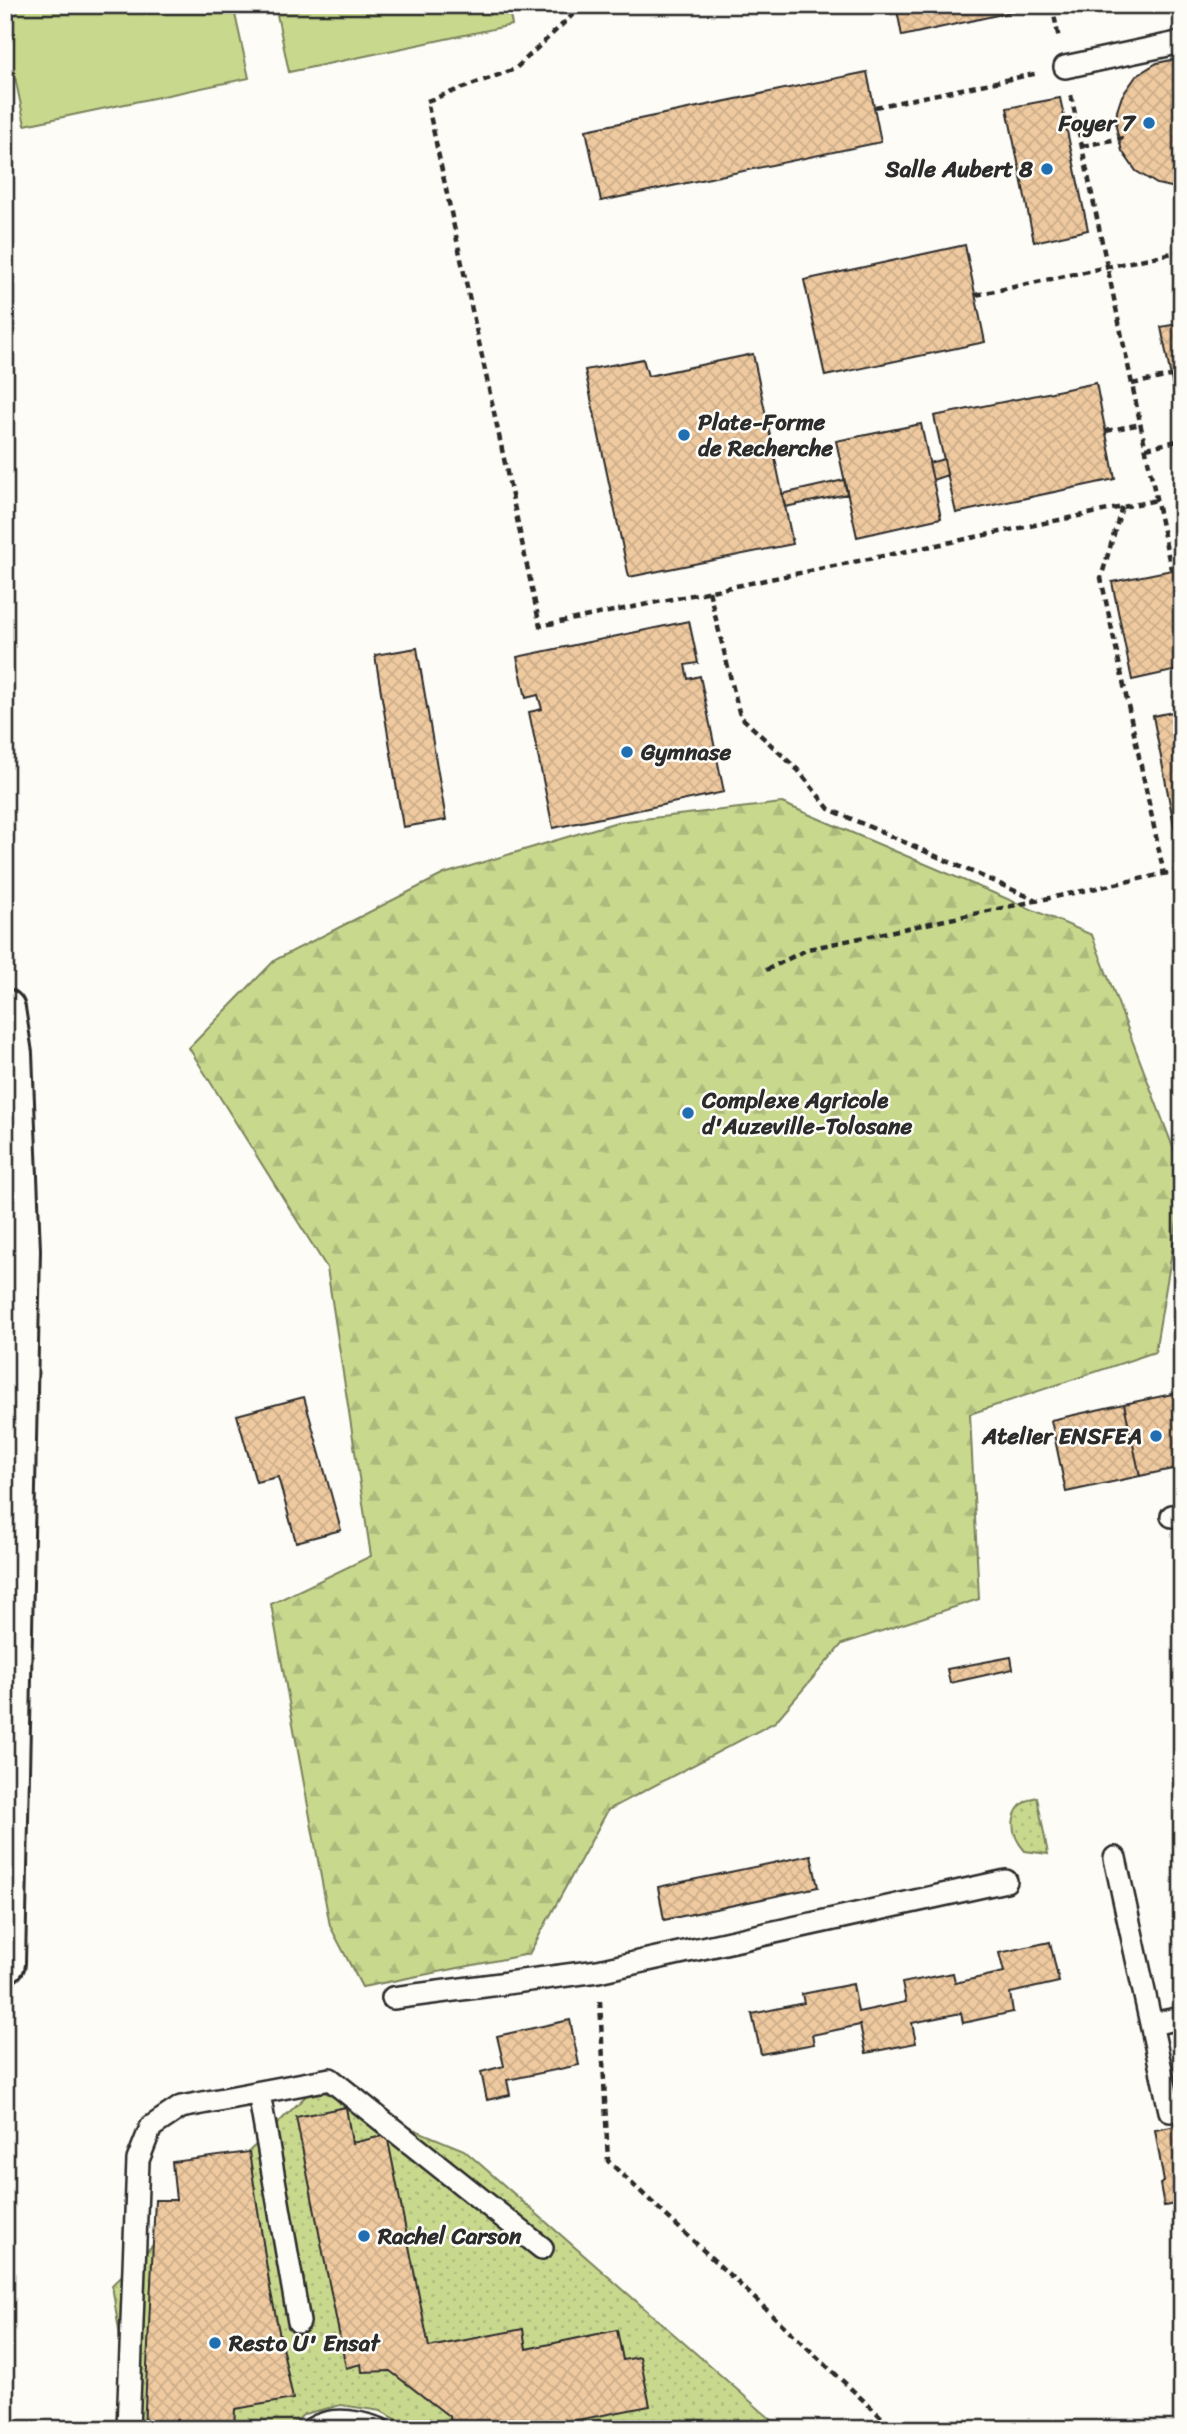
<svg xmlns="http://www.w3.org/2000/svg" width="1187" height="2434" font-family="Sriracha,sans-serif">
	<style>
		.grass { fill: url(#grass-dots); stroke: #7a825c; stroke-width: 2 }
		.forest { fill: url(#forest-firs); stroke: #7a825c; stroke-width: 2 }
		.pitch { fill: #c8d98e; stroke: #7a825c; stroke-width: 2 }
		.building { fill: url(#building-cross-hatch); stroke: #2b2b2b; stroke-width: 2 }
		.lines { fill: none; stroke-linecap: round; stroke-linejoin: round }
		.service-casing { stroke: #2b2b2b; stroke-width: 26 }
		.minor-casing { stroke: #2b2b2b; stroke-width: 44 }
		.path { stroke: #2b2b2b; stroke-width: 4.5; stroke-dasharray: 7 5; stroke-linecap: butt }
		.service { stroke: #fdfcf7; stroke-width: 21 }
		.minor { stroke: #fdfcf7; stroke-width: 38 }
		.poi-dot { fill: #1f6fb2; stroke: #fdfcf7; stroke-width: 2.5 }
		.labels { text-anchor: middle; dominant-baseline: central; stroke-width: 5; stroke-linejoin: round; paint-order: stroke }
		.poi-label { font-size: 23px; font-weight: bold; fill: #2b2b2b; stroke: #fdfcf7; text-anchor: start }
	</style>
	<defs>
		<pattern id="grass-dots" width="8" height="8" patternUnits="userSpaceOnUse" patternTransform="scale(1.75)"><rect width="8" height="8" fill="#c8d98e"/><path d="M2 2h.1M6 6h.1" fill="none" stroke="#acba7b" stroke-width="1.8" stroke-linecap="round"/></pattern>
		<pattern id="forest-firs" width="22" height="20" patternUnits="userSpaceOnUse" patternTransform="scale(1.75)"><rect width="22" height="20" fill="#c8d98e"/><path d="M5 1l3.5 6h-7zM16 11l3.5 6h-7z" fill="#acba7b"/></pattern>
		<pattern id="building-cross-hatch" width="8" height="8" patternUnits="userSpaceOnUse" patternTransform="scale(1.75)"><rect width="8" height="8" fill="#efcaa0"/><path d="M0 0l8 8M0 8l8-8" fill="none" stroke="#cdae8a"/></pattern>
	</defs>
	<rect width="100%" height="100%" fill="#fdfcf7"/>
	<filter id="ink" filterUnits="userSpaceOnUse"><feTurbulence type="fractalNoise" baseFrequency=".0143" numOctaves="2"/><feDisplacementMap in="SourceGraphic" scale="14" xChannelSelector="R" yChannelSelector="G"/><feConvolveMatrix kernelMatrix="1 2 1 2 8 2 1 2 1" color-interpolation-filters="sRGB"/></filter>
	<g filter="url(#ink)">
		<path class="grass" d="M 1037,1797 L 1048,1854 L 1025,1851 C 1007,1831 1009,1804 1037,1797 Z
			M 314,2088 L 464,2150 L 782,2429 L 414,2429 L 381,2411 L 341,2405 L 304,2414 L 288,2429 L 134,2429 L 112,2285 Z"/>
		<path class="forest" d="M 782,803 L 1092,935 L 1182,1171 L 1182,1193 L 1155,1352 L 970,1414 L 979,1599 L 842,1644 L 775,1722 L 608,1810 L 529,1954 L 362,1987 L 330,1926 L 271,1604 L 371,1556 L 327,1268 L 189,1048 L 275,960 L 444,874 L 617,822 Z"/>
		<path class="pitch" d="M 39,5 L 233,5 L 249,78 L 25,125 L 5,29 L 5,12 Z
			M 275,5 L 508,5 L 512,25 L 289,72 Z"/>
		<path class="building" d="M 896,5 L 1043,5 L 902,36 Z
			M 1181,58 L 1182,58 L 1181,189 L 1157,184 L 1136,171 L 1122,151 L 1116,127 L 1117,111 L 1122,96 L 1137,75 L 1157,63 Z
			M 867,72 L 881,142 L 601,201 L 586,130 Z
			M 1060,98 L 1088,230 L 1034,242 L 1007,108 Z
			M 965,245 L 985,342 L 825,376 L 804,280 Z
			M 1182,323 L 1182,423 L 1180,423 L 1161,327 Z
			M 753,354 L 793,544 L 629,577 L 585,370 L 643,359 L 648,376 Z
			M 1096,383 L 1115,479 L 956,513 L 934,416 Z
			M 921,424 L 941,518 L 857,537 L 836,441 Z
			M 944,459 L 947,475 L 933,480 L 929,463 Z
			M 844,480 L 847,494 L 785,507 L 782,494 Z
			M 1182,568 L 1182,669 L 1132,680 L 1112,582 Z
			M 689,621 L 698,663 L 685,665 L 688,679 L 700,676 L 724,792 L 553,828 L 529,712 L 542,709 L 538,695 L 526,698 L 517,657 Z
			M 417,648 L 446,820 L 403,827 L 375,655 Z
			M 1182,710 L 1182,846 L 1178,846 L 1153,716 Z
			M 1182,1392 L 1182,1467 L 1140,1476 L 1124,1404 Z
			M 304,1397 L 341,1530 L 296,1542 L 278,1477 L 256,1482 L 237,1415 Z
			M 1124,1404 L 1140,1476 L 1066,1492 L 1051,1420 Z
			M 1011,1657 L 1013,1669 L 950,1683 L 947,1669 Z
			M 811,1855 L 818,1887 L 664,1920 L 658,1887 Z
			M 1050,1942 L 1059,1982 L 1010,1993 L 1013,2012 L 963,2023 L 961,2013 L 912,2023 L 916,2043 L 866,2053 L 860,2025 L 812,2035 L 814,2044 L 761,2054 L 752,2014 L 804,2003 L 802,1994 L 853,1984 L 858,2012 L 906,2002 L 902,1983 L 953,1973 L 955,1983 L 1004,1972 L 999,1953 Z
			M 570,2020 L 579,2065 L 507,2080 L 510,2095 L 487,2100 L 481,2072 L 504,2066 L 497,2036 Z
			M 346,2107 L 352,2143 L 387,2135 L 429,2347 L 523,2329 L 526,2349 L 617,2330 L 623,2360 L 640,2357 L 650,2406 L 531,2429 L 452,2429 L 450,2417 L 390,2371 L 362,2372 L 361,2364 L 346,2368 L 296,2117 Z
			M 1182,2125 L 1182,2203 L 1164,2206 L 1160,2184 L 1164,2182 L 1155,2130 Z
			M 249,2152 L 270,2288 L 293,2399 L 235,2409 L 234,2429 L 144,2429 L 155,2200 L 176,2200 L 172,2162 Z"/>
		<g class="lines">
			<g class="service-casing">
				<path id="service" d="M 1065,67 L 1182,42
					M 1172,1516 L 1182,1514
					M 1115,1858 L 1170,2111
					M 393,1998 L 598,1971 L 1006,1881
					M 1151,2024 L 1182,2018
					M 259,2093 L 299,2322
					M 128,2429 L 138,2160 L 151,2127 L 181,2107 L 330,2079 L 542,2248
					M 312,2429 C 332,2416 357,2421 379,2429"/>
			</g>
			<g class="minor-casing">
				<path id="minor" d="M 5,1009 L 12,1054 L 20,1250 L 5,1963"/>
			</g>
			<path class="path" d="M 583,5 L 515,69 L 427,101 L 540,626 L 1157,500
				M 1052,5 L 1059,39
				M 1071,95 L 1171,569
				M 875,107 L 1039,73
				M 1082,146 L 1123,138
				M 976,295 L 1182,251
				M 1132,384 L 1170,376
				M 1106,431 L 1141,424
				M 1146,448 L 1182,440
				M 1122,507 L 1101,578 L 1164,874
				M 709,591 L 740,716 L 798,770 L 829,809 L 1036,900
				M 766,970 L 808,949 L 1182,870
				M 600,2001 L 608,2161 L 894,2429"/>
			<use href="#service" class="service"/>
			<use href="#minor" class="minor"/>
		</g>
	</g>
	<g class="poi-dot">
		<circle cx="1149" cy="123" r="7"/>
		<circle cx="1047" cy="169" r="7"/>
		<circle cx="684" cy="435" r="7"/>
		<circle cx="627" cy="752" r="7"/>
		<circle cx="688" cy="1113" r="7"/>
		<circle cx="1156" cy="1436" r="7"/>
		<circle cx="364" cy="2236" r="7"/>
		<circle cx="215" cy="2343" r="7"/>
	</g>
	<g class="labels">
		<g class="poi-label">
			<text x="1135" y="123" text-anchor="end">Foyer 7</text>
			<text x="1033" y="169" text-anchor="end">Salle Aubert 8</text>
			<text x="698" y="422">Plate-Forme<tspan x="698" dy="26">de Recherche</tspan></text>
			<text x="641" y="752">Gymnase</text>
			<text x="702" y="1100">Complexe Agricole<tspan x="702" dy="26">d'Auzeville-Tolosane</tspan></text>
			<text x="1142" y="1436" text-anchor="end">Atelier ENSFEA</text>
			<text x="378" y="2236">Rachel Carson</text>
			<text x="229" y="2343">Resto U' Ensat</text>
		</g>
	</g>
	<rect width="1187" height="2434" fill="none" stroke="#fdfcf7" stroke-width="28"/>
	<rect x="14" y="14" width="1159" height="2406" fill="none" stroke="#2b2b2b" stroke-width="2.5" filter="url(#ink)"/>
</svg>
